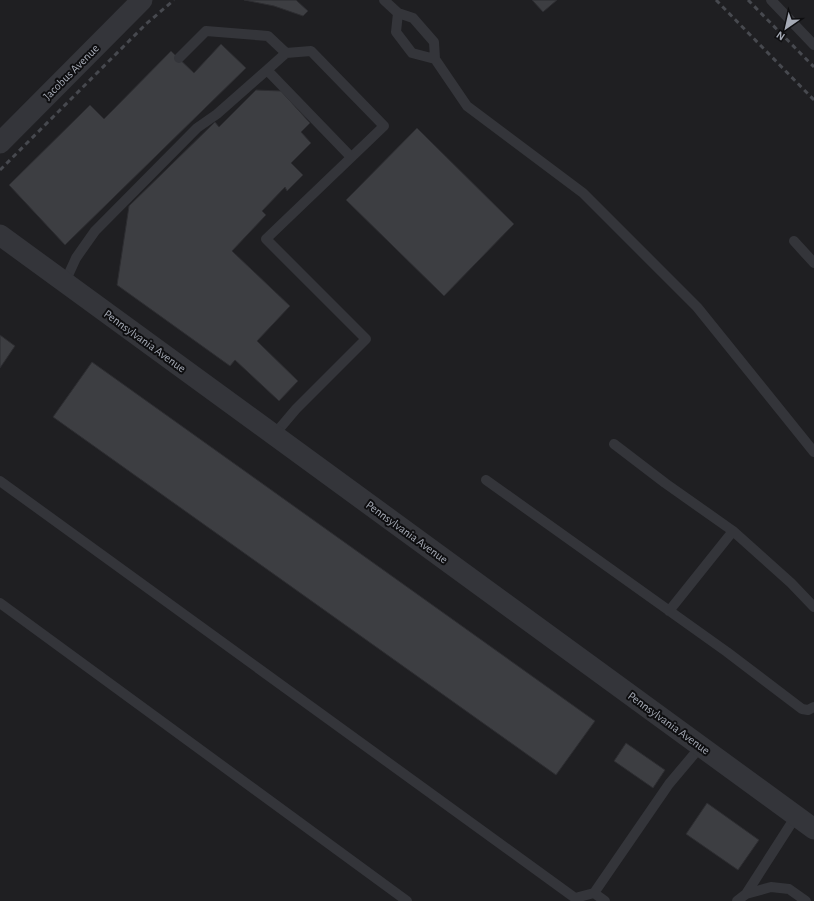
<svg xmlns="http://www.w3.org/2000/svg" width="814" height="901" font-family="'Alegreya Sans',sans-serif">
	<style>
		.built { fill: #1f1f22 }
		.building { fill: #3d3e42; stroke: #2d2d31 }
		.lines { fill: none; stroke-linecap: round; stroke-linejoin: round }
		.service { stroke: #34353a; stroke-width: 10 }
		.minor { stroke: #34353a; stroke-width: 21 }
		.rail { stroke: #47494f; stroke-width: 3; stroke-dasharray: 5 4; stroke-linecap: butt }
		.labels { text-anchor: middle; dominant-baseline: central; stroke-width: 4; stroke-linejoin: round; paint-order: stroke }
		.street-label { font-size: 12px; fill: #a5aab5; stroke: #0e0e10 }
	</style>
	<rect width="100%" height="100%" fill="#131315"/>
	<path class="built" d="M 0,0 L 814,0 L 814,901 L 0,901 Z"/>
	<path class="building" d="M 244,0 L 296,0 L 308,11 L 303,16 L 274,6 Z
		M 532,0 L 557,0 L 543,12 Z
		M 221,44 L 246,68 L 65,245 L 9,185 L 90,105 L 104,119 L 171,51 L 194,73 Z
		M 256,90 L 281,91 L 310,123 L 301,132 L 311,143 L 291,163 L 303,175 L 287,191 L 285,187 L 262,211 L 266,215 L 232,251 L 290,306 L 257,341 L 298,381 L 279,401 L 235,360 L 230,366 L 117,285 L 129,206 L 215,122 L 219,127 Z
		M 417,128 L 514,224 L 444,296 L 346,200 Z
		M 0,335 L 15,346 L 0,368 Z
		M 92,362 L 595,721 L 556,775 L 53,417 Z
		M 626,743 L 665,770 L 653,788 L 614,761 Z
		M 707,803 L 759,840 L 738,870 L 686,834 Z"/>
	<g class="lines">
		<path class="service" d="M 384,0 L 398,13 L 413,18 L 434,42 L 435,59 L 467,106 L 583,193 L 697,307 L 814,452
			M 771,0 L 814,45
			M 398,13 L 396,32 L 412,53 L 435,59
			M 179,58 L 206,31 L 268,36 L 286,53
			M 794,241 L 814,263
			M 65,282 L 76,258 L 95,231 L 197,128 L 217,114 L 267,70
			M 274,435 L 296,409 L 366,339 L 266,239 L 384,126 L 311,51 L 286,53 L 267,70 L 351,157
			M 614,444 L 665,483 L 733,531 L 791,583 L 814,607
			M 486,480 L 727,652 L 802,709 L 808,710 L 814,707
			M 0,481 L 575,898 L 594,893
			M 0,603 L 407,901
			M 669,611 L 733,531
			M 746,894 L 771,887 L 789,889 L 806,901
			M 605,901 L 594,893 L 669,784 L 701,746
			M 737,901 L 746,894 L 796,816"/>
		<path class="minor" d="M 0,143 L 142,0
			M 0,235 L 814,829"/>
		<path class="rail" d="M 716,0 L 814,100
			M 748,0 L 814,67
			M 0,170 L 146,24 L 174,0"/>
	</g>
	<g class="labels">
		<g class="street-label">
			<text transform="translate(71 72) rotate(-45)">Jacobus Avenue</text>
			<text transform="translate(145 341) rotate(36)">Pennsylvania Avenue</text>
			<text transform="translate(407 532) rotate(36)">Pennsylvania Avenue</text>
			<text transform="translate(669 723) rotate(36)">Pennsylvania Avenue</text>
		</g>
	</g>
	<g transform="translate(786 28) rotate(214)" stroke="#0e0e10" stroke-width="3" paint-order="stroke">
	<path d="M0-3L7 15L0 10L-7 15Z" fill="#a5aab5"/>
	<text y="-6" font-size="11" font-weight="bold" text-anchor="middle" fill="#a5aab5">N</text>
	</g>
</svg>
